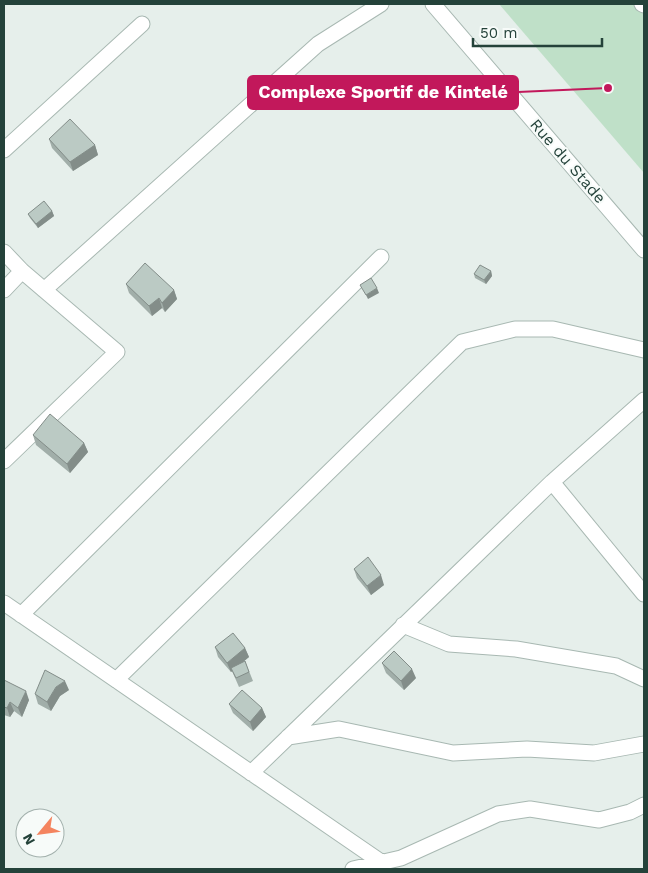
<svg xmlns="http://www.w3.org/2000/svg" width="648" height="873" font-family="'Work Sans',sans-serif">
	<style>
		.green { fill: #bfe0c8 }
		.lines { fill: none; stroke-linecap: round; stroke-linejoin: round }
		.minor-casing { stroke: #a8b8b2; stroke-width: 17 }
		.minor { stroke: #fff; stroke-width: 15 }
		.wall { fill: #a1aea9 }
		.shaded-wall { fill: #838d89 }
		.building { fill: #bbcac4; stroke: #838d89 }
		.labels { text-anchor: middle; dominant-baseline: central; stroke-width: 4; stroke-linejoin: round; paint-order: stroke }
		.street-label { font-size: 16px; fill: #24423a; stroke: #f7fbf9 }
		.leader { fill: none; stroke: #c2185b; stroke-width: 2 }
		.callout-dot { fill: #c2185b; stroke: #f7fbf9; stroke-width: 2 }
		.callout { fill: #c2185b; stroke: #c2185b; stroke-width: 2 }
		.callout-label { font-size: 18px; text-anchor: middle; font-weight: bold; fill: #fff }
	</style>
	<rect width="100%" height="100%" fill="#e6efeb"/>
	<path class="green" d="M 499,4 L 644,4 L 644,173 Z"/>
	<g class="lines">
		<g class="minor-casing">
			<path id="minor" d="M 433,4 L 644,250
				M 642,4 L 644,5
				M 4,150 L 142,24
				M 4,252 L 22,271 L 117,352 L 4,461
				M 4,290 L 22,271
				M 44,290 L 318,44 L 381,4
				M 552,482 L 644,594
				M 4,603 L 381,862
				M 21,615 L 381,257
				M 403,625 L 449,644 L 516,649 L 616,666 L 644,679
				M 116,680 L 462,342 L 515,329 L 553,329 L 644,350
				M 288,737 L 339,729 L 453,753 L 527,749 L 594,753 L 644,744
				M 251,773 L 552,482 L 644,400
				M 353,869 L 401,858 L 498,814 L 530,809 L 599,820 L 630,812 L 644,805"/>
		</g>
		<use href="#minor" class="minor"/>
	</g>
	<path class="wall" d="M 49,139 L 95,145 L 98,155 L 73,171 L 52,148 Z
		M 52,211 L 54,216 L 38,228 L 30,218 L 28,214 Z
		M 491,271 L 492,276 L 486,284 L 475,278 L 474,274 Z
		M 126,284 L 174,290 L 177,299 L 165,312 L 162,308 L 152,316 L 129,293 Z
		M 33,435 L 84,443 L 88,452 L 70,473 L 36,445 Z
		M 354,569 L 384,585 L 371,595 L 357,578 Z
		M 215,647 L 245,648 L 249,657 L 243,662 L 245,661 L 253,681 L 239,687 L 232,671 L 231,672 L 218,657 Z
		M 382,663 L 416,678 L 404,690 L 386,673 Z
		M 4,680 L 29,700 L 22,717 L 14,711 L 10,717 L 4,715 Z
		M 69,690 L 60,696 L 51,711 L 38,704 L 35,694 Z
		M 229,704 L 262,708 L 266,717 L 253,731 L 233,713 Z"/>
	<path class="shaded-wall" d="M 95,145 L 98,155 L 73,171 L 70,162 Z
		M 52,211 L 54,216 L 38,228 L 36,224 Z
		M 491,271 L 492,276 L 486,284 L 484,280 Z
		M 377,288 L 379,293 L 368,299 L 366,295 Z
		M 174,290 L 177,299 L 165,312 L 162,303 Z
		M 159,298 L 162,308 L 152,316 L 149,306 Z
		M 84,443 L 88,452 L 70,473 L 67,464 Z
		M 381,575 L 384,585 L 371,595 L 367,586 Z
		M 245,648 L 249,657 L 231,672 L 227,663 Z
		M 412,669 L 416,678 L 404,690 L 401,681 Z
		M 65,681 L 69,690 L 60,696 L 51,711 L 47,702 L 56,687 Z
		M 26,691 L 29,700 L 22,717 L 18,708 Z
		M 10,702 L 14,711 L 10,717 L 7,708 Z
		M 262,708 L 266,717 L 253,731 L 250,722 Z"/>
	<path class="building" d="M 70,119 L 95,145 L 70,162 L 49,139 Z
		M 44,201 L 52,211 L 36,224 L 28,214 Z
		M 145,263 L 174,290 L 162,303 L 159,298 L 149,306 L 126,284 Z
		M 480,265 L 491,271 L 484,280 L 474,274 Z
		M 371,278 L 377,288 L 366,295 L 360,285 Z
		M 50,414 L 84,443 L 67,464 L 33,435 Z
		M 368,557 L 381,575 L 367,586 L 354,569 Z
		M 233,633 L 245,648 L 227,663 L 215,647 Z
		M 394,651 L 412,669 L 401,681 L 382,663 Z
		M 245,661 L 249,672 L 236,678 L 231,668 Z
		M 45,670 L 65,681 L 56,687 L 47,702 L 35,694 Z
		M 4,680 L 26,691 L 18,708 L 10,702 L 7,708 L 4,707 Z
		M 242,690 L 262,708 L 250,722 L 229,704 Z"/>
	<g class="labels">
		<g class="street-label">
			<text transform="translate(568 161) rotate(49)">Rue du Stade</text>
		</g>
	</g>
	<path class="leader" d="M608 88L518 92"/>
	<circle class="callout-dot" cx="608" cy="88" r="5"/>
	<rect class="callout" x="248" y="76" width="270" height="33" rx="5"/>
	<g class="callout-label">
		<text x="383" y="98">Complexe Sportif de Kintelé</text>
	</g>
	<rect width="648" height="873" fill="none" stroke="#24423a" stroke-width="10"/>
	<g transform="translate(40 833) rotate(241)"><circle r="24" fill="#f7fbf9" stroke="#a3b1ad"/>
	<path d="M0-4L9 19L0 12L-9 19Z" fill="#f4845f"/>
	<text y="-8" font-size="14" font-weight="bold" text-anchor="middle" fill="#24423a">N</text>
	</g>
	<path d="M473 38v8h129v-8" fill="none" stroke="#24423a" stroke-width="2.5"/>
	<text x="480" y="38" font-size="15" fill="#24423a" stroke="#f7fbf9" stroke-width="4" paint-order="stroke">50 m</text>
</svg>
